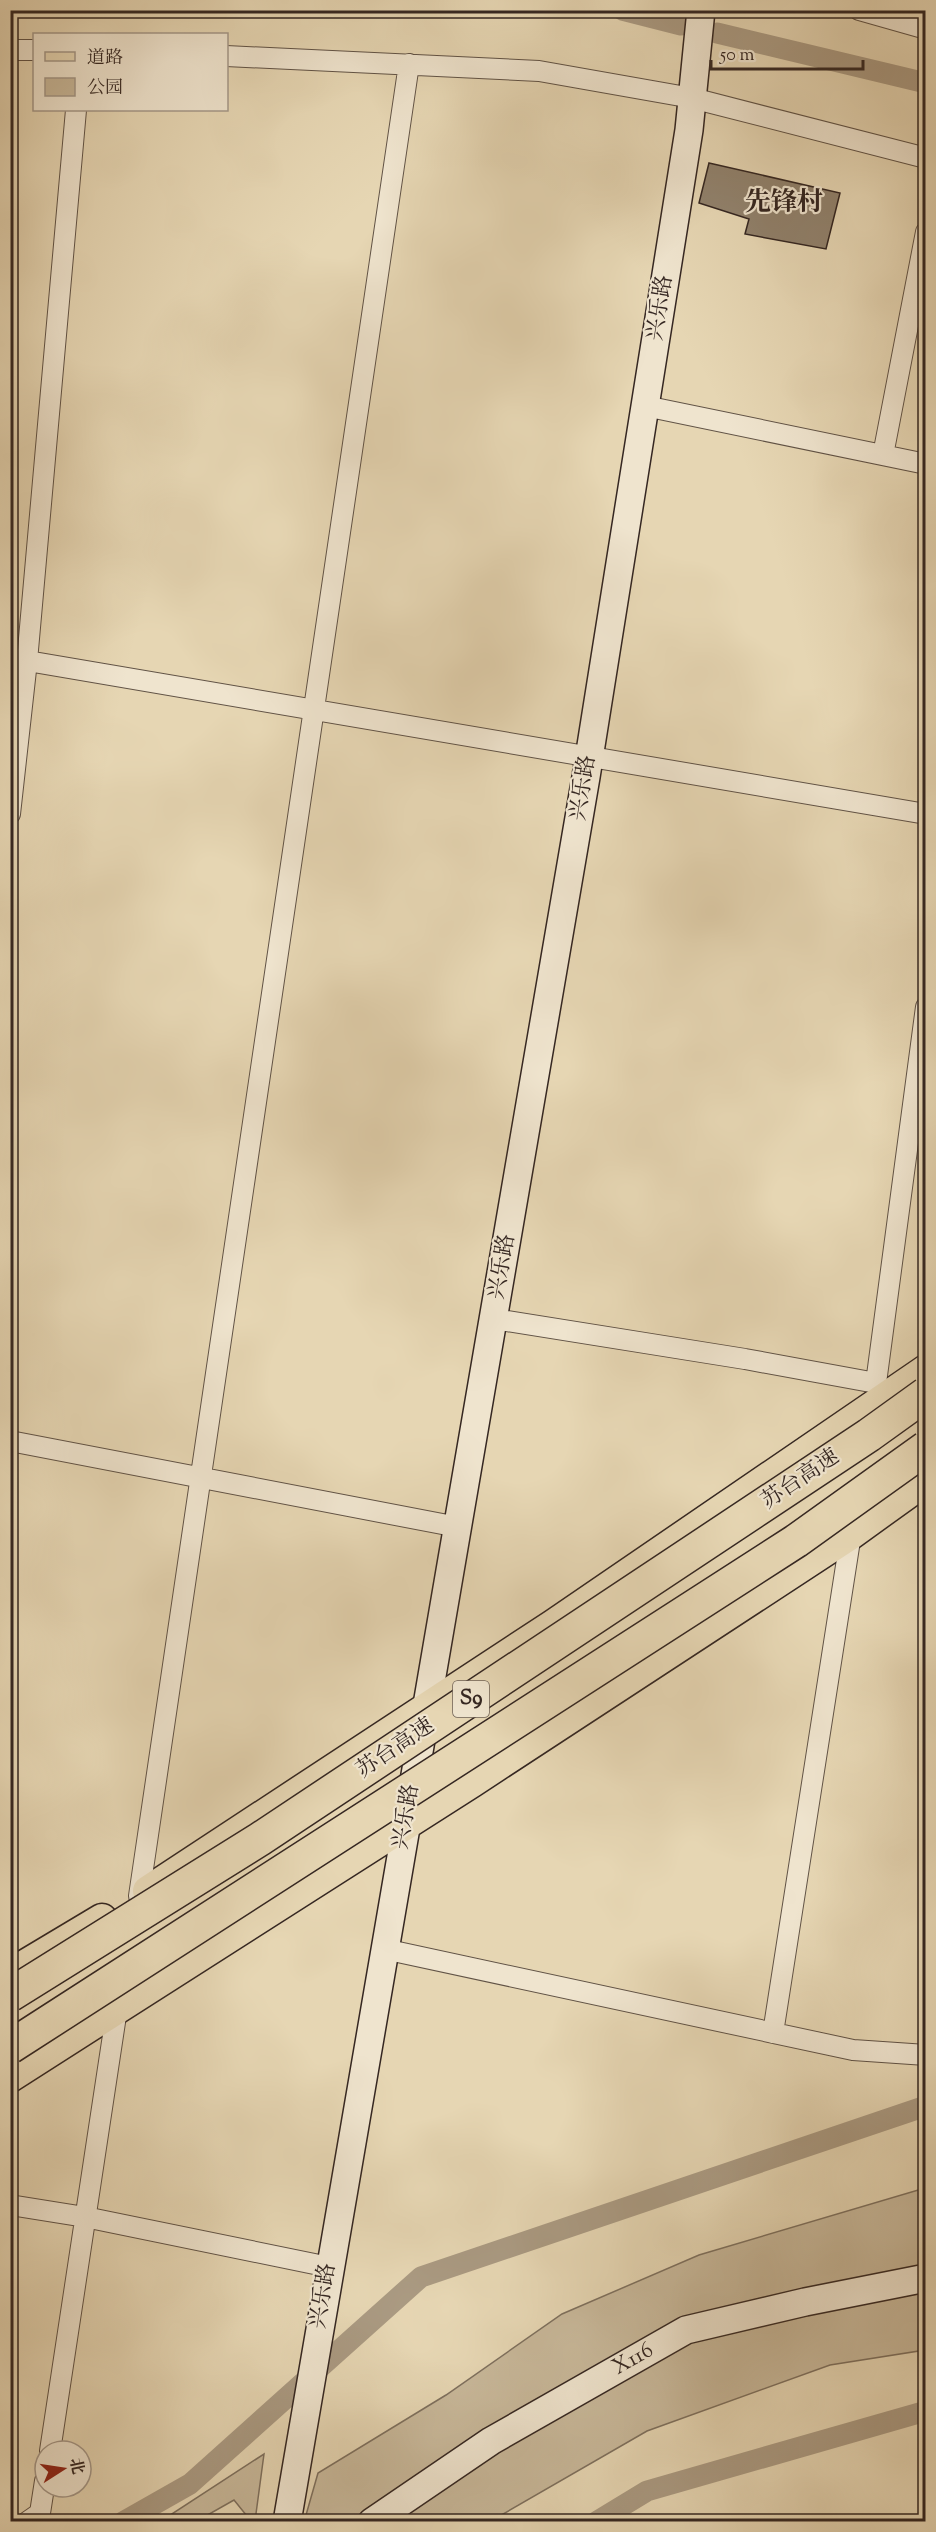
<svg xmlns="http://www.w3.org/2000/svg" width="936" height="2532" font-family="'Sorts Mill Goudy','Noto Serif SC',serif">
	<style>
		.green { fill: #c8b89a; stroke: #7e705e; stroke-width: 1.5 }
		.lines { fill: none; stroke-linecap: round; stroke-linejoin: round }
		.canal { stroke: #aa9a82; stroke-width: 21 }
		.building { fill: #91826d; stroke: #352722; stroke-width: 1.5 }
		.street-casing { stroke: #615346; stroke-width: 22 }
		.secondary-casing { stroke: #352722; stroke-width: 30 }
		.primary-casing { stroke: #352722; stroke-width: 33 }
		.street { stroke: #efe4ce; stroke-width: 20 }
		.secondary { stroke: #efe4ce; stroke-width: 27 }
		.primary { stroke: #e6d6b3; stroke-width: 30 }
		.highway-bridge-casing { stroke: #352722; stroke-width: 36; stroke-linecap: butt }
		.highway-bridge { stroke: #e6d6b3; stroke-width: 33 }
		.labels { text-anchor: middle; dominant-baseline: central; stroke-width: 4.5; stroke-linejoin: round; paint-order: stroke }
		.shield { fill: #efe4ce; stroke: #6d6056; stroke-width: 1.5 }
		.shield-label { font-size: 21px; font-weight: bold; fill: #352722 }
		.street-label { font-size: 22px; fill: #352722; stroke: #efe4ce }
		.quarter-label { font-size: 26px; font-weight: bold; fill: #352722; stroke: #efe4ce }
	</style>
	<rect width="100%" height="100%" fill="#e6d6b3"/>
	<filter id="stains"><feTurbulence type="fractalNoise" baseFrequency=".00333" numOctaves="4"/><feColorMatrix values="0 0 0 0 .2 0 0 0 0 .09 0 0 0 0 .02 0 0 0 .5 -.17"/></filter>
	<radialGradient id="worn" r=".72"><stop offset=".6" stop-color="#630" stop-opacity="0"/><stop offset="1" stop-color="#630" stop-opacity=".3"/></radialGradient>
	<path class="green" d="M 925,2188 L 925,2350 L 830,2365 L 647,2431 L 491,2521 L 304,2522 L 318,2473 L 446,2395 L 562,2314 L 699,2255 Z
		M 264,2454 L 255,2521 L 251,2521 L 234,2500 L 197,2521 L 161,2521 Z"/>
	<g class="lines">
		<path class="canal" d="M 622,10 L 681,25
			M 717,33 L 926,83
			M 123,2522 L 190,2484 L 421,2277 L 926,2106
			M 596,2522 L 647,2491 L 926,2411"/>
	</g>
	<path class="building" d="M 709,163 L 840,193 L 826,249 L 745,234 L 749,219 L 699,203 Z"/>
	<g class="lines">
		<g class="street-casing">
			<path id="street" d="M 859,10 L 926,29
				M 10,50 L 34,50
				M 226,56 L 539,71 L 692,98 L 926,158
				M 645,406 L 926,464
				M 883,455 L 926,232
				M 10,658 L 926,814
				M 10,814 L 27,661 L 76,110
				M 494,1319 L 745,1359 L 876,1383 L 926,1007
				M 10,1441 L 458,1527
				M 139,1896 L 409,64
				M 384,1949 L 853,2050 L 926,2055
				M 773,2033 L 851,1534
				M 10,2205 L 85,2217 L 329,2267
				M 50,2451 L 117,2009
				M 27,2522 L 40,2513 L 45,2481"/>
		</g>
		<g class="secondary-casing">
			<g id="secondary">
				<path d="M 287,2522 L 586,777 L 689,130 L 701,10"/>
				<path id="s1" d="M 372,2522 L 491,2441 L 686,2330 L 805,2302 L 926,2278"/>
			</g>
		</g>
		<g class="primary-casing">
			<path id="primary" d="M 148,1891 L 553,1625 L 926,1370
				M 10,1974 L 102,1919
				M 10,2077 L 472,1782 L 851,1534 L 926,1480"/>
		</g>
		<use href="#street" class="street"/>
		<use href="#secondary" class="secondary"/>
		<use href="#primary" class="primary"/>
		<g class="highway-bridge-casing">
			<path id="highway-bridge" d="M 10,1995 L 260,1839 L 869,1435 L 926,1394
				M 10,2047 L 796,1541 L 926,1448"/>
		</g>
		<use href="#highway-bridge" class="highway-bridge"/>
	</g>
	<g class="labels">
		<rect class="shield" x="453" y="1681" width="36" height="36" rx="4.5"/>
		<g class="shield-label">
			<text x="471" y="1699">S9</text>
		</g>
		<g class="street-label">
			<text transform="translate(661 308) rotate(-81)">兴乐路</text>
			<text transform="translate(584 788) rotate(-81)">兴乐路</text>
			<text transform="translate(503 1267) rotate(-80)">兴乐路</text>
			<text transform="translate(801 1480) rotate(-34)">苏台高速</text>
			<text transform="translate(396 1749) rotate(-34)">苏台高速</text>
			<text transform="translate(407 1817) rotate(-80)">兴乐路</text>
			<text transform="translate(324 2296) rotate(-81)">兴乐路</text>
			<text stroke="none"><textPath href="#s1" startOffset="308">X116</textPath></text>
		</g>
		<g class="quarter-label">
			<text x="784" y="203">先锋村</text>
		</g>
	</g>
	<rect width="936" height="2532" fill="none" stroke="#e6d6b3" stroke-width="36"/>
	<rect x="12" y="12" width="912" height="2508" fill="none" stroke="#352722" stroke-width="3"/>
	<rect x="18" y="18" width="900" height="2496" fill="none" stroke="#352722" stroke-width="1.5"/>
	<rect x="33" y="33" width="195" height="78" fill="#efe4ce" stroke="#a59889" stroke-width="1.5"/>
	<rect x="45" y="52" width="30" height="9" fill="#e6d6b3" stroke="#a59889" stroke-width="1.5"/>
	<text x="87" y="63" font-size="18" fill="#352722">道路</text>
	<rect x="45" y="78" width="30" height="18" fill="#c8b89a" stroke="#a59889" stroke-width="1.5"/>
	<text x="87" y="93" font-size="18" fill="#352722">公园</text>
	<g transform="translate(63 2469) rotate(78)"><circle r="28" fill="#efe4ce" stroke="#a59889" stroke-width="1.5"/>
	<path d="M0-4.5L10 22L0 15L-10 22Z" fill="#8f2418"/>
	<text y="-9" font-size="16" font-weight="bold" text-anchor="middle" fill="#352722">北</text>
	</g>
	<path d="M711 60v9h152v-9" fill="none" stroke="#352722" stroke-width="3"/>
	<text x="720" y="60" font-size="18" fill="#352722" stroke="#efe4ce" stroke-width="4.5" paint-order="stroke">50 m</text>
	<rect width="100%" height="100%" filter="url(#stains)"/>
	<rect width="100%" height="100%" fill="url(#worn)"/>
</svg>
